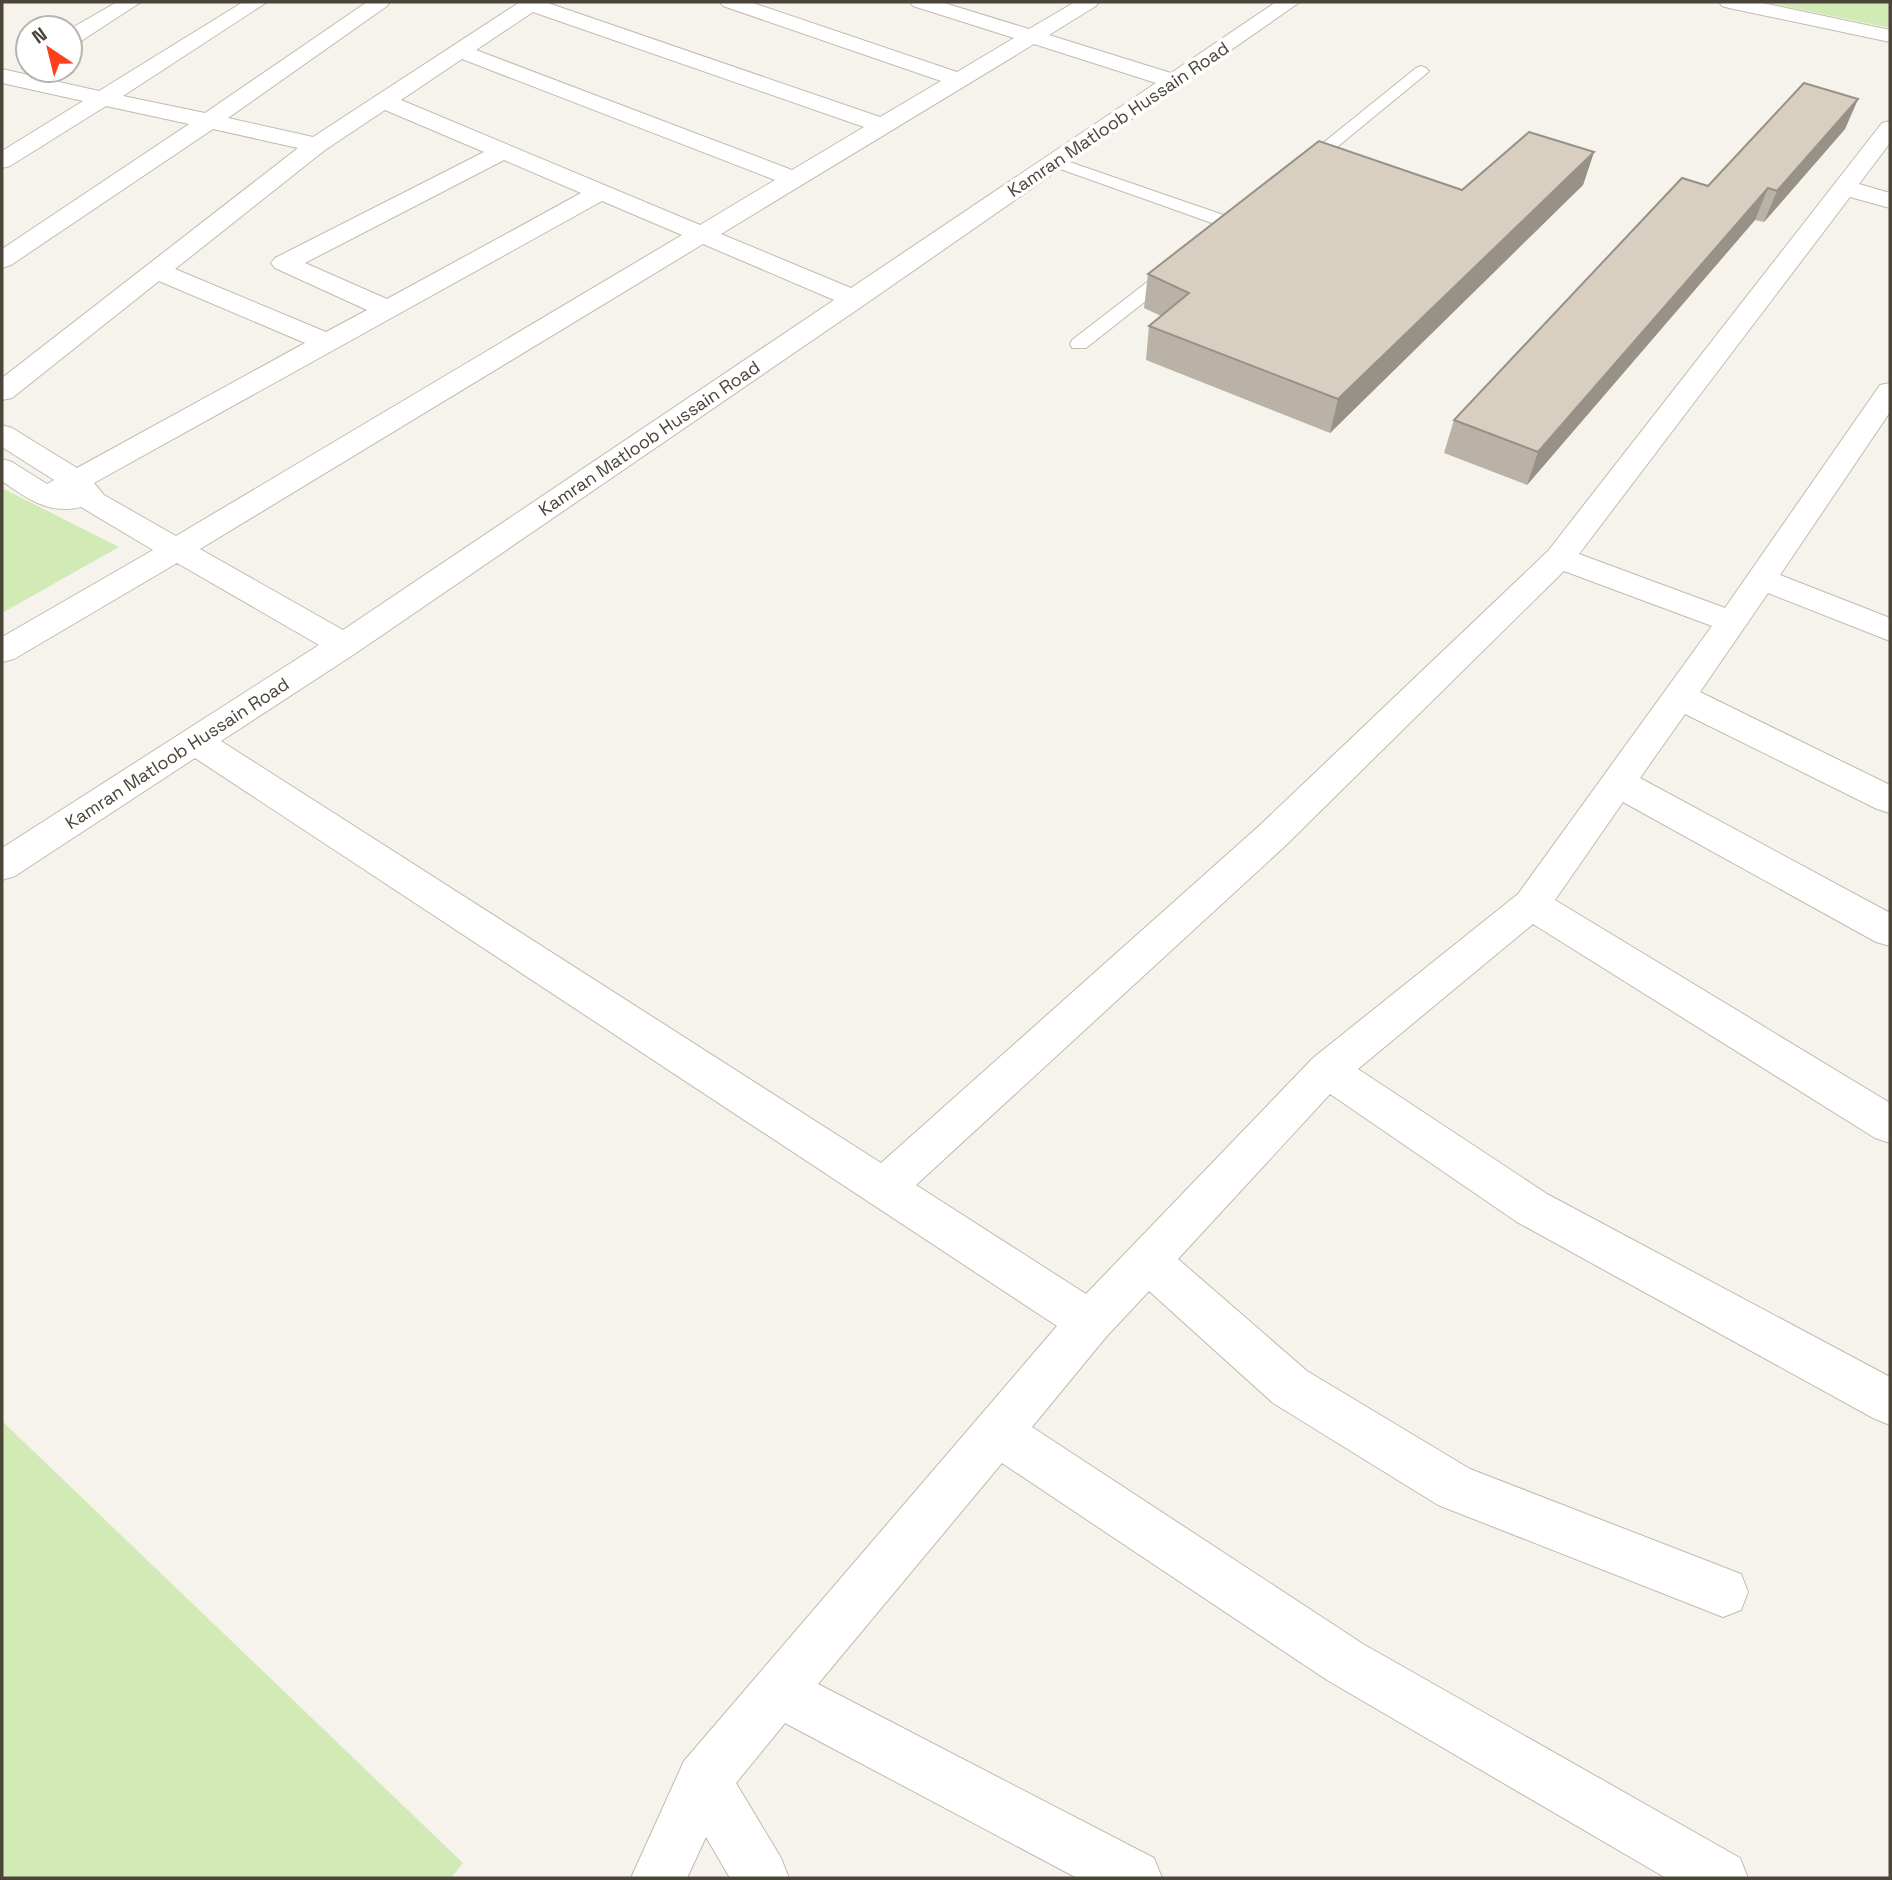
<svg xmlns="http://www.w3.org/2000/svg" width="1892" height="1880" font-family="'Space Grotesk',sans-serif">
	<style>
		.green { fill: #d2eab5 }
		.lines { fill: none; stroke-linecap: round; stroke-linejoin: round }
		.service-casing { stroke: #c2bbae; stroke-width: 2 }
		.minor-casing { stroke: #c2bbae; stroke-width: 2 }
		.service { fill: #fff; fill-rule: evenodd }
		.minor { fill: #fff; fill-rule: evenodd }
		.wall { fill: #bab2a6 }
		.shaded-wall { fill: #979187 }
		.building { fill: #d8cfc1; stroke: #979187; stroke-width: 2 }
		.labels { text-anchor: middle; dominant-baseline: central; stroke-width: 7; stroke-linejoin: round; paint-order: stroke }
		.far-street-label { font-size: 18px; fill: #4b4439; stroke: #fff }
	</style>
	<rect width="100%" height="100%" fill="#f6f3ec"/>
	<path class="green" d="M 1765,2 L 1890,2 L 1890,28 Z
		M 2,488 L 119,547 L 2,613 Z
		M 2,1421 L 463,1863 L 451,1878 L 2,1878 Z"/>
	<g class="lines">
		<g class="service-casing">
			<path id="service" d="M 1421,66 L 1426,68 L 1429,71 L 1426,74 L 1309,170 L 1297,170 L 1295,167 L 1297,164 L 1416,68 Z
				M 1055,157 L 1238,220 L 1241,224 L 1238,228 L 1226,228 L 1049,165 L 1047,162 L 1049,159 Z
				M 1174,265 L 1180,266 L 1183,270 L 1180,274 L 1086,348 L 1072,348 L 1070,344 L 1072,340 L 1168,266 Z"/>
		</g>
		<g class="minor-casing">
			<path id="minor" d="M 117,2 L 141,2 L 78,43 L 70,44 L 70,29 Z
				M 243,2 L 267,2 L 123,96 L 205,113 L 367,2 L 390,2 L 387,6 L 228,118 L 313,137 L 520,2 L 545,2 L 880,117 L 941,81 L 723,6 L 720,2 L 750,2 L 957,72 L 1014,38 L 913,6 L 910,2 L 941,2 L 1029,29 L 1075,2 L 1099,2 L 1096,6 L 1049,35 L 1171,73 L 1276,2 L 1300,2 L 864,305 L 356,653 L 221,741 L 881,1163 L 1259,826 L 1548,551 L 1882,123 L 1890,121 L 1890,143 L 1859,184 L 1890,193 L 1890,208 L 1850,197 L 1579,554 L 1725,608 L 1880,385 L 1890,383 L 1890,412 L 1780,575 L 1890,618 L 1890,641 L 1768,593 L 1700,692 L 1890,785 L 1890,813 L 1877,809 L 1685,714 L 1640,778 L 1890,913 L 1890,946 L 1876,942 L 1623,802 L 1555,900 L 1890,1103 L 1890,1143 L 1875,1138 L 1533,924 L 1358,1069 L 1547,1194 L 1890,1377 L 1890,1425 L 1873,1418 L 1517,1222 L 1330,1094 L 1178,1259 L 1307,1371 L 1470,1469 L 1741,1574 L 1748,1592 L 1741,1610 L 1723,1617 L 1438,1505 L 1273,1403 L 1149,1291 L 1106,1337 L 1032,1427 L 1363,1644 L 1740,1858 L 1748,1878 L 1666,1878 L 1327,1680 L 1002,1463 L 818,1684 L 1154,1858 L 1162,1878 L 1077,1878 L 785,1723 L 736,1783 L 781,1858 L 789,1878 L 730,1878 L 706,1837 L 687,1878 L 631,1878 L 684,1761 L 1057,1326 L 195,758 L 15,876 L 2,880 L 2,848 L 319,645 L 177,563 L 14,659 L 2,662 L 2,637 L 153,550 L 81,507 C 49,515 26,498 2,481 L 2,459 L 12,462 L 47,484 L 54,480 L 2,447 L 2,425 L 12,428 L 77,468 L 305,343 L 159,281 L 12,398 L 2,400 L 2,378 L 298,148 L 213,129 L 11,265 L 2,268 L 2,249 L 189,124 L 106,106 L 10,166 L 2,168 L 2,151 L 83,101 L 2,83 L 2,69 L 99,91 ZM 533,12 L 864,127 L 792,170 L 476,50 ZM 1034,44 L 1156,83 L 851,288 L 721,234 ZM 462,59 L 775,180 L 700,225 L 401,100 ZM 385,110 L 484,152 L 275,258 L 271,263 L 275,268 L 367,310 L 326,332 L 175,269 L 325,150 ZM 504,160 L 581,193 L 387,299 L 305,263 ZM 602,201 L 682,235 L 176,536 L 104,495 L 94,483 ZM 703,244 L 834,300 L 343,630 L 200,549 ZM 1564,571 L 1712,626 L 1518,894 L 1313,1058 L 1086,1294 L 916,1185 L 1285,846 Z
				M 1719,2 L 1758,2 L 1890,30 L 1890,42 L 1729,8 L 1722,6 Z"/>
		</g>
		<use href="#service" class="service"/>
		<use href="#minor" class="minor"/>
	</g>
	<path class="wall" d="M 1858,99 L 1845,129 L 1764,222 L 1755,220 L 1527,485 L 1444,453 L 1454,420 L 1708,186 Z
		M 1594,152 L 1583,185 L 1330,433 L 1146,360 L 1149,326 L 1161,316 L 1144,308 L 1148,274 L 1462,190 Z"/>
	<path class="shaded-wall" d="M 1858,99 L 1845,129 L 1764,222 L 1777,191 Z
		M 1594,152 L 1583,185 L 1330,433 L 1338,399 Z
		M 1768,188 L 1755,220 L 1527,485 L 1538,452 Z"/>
	<path class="building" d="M 1804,83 L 1858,99 L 1777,191 L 1768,188 L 1538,452 L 1454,420 L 1682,178 L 1708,186 Z
		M 1529,132 L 1594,152 L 1338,399 L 1149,326 L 1189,293 L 1148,274 L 1319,141 L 1462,190 Z"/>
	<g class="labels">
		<g class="far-street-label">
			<text transform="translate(1118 119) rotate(-34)">Kamran Matloob Hussain Road</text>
			<text transform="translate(649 438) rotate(-34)">Kamran Matloob Hussain Road</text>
			<text transform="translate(177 753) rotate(-33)">Kamran Matloob Hussain Road</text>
		</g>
	</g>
	<rect width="1892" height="1880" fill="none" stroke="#4b4439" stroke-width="7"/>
	<g transform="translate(49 49) rotate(325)"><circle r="33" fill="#ffffff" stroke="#b7b4b0" stroke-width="2"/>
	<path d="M0-5L12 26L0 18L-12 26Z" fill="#fc3f1d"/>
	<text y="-10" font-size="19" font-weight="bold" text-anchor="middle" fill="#4b4439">N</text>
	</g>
</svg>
